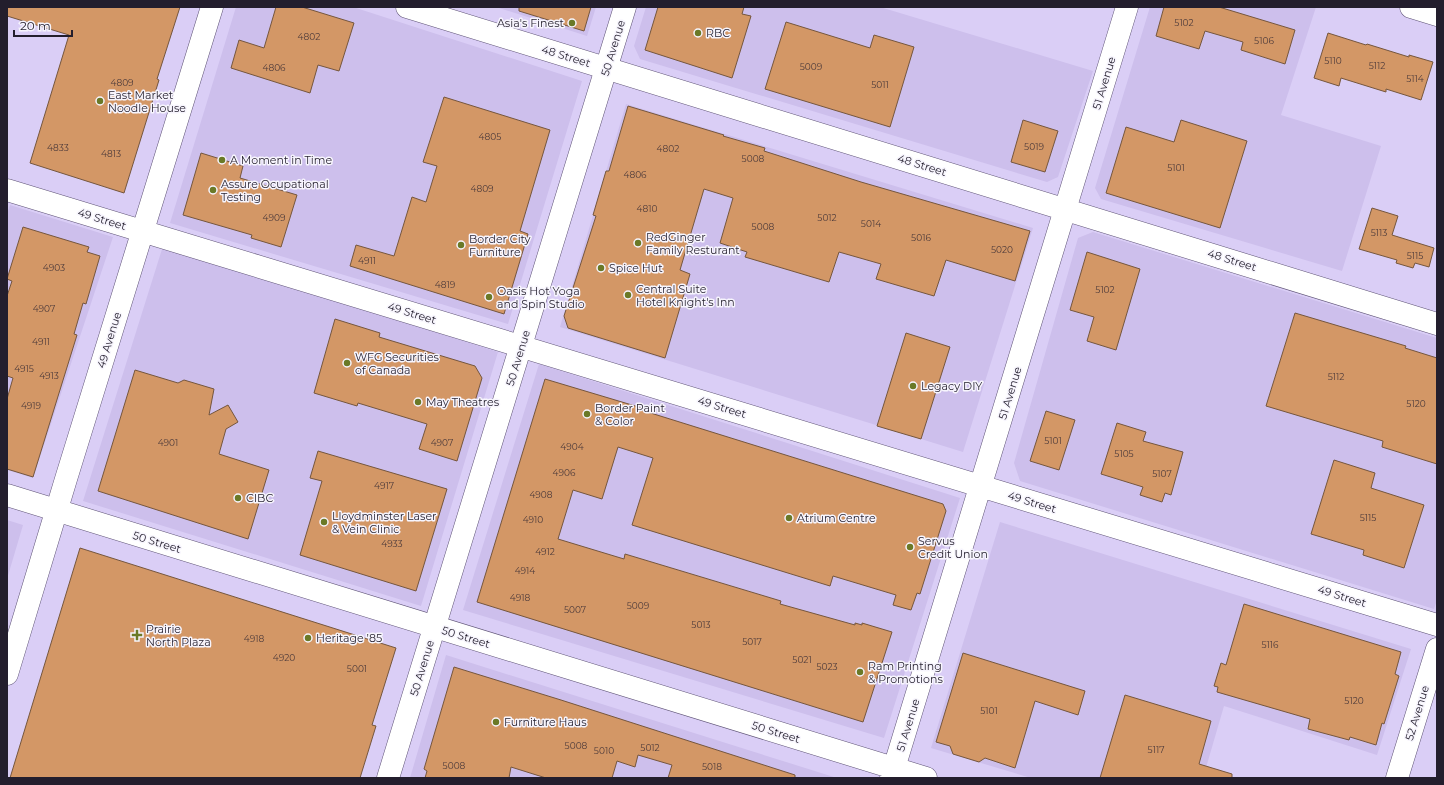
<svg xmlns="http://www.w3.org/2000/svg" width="1444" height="785" font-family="Montserrat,sans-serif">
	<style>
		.built { fill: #cdbfec }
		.building { fill: #d39766; stroke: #75563d }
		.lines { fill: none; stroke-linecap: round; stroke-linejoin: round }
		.minor-casing { stroke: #5f5476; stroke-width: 23 }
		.major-casing { stroke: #5f5476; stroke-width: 23 }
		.minor { stroke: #fff; stroke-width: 22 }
		.major { stroke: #fff; stroke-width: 22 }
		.poi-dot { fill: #6a7927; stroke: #f7f5fd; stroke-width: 1.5 }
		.labels { text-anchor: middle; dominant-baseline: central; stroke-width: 3; stroke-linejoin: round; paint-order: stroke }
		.number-label { font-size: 9px; fill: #4f3c3b }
		.poi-label { font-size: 11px; fill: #231e2d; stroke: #f7f5fd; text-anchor: start }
		.street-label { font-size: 11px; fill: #231e2d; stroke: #f7f5fd }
	</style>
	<rect width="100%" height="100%" fill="#dacef6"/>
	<path class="built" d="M 236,7 L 353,7 L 582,81 L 508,324 L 170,223 Z
		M 496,7 L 596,7 L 587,36 Z
		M 646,7 L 880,7 L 1093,71 L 1058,177 L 1047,182 L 640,59 L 634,46 Z
		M 1150,7 L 1316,7 L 1281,115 L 1381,146 L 1342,271 L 1101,199 L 1095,188 Z
		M 626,104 L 1033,228 L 963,452 L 560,327 Z
		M 10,205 L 113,237 L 33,478 L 7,470 L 7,214 Z
		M 1093,232 L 1437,338 L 1437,600 L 1434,609 L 1020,481 L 1014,463 L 1078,238 Z
		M 163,246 L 498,352 L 421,606 L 83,501 Z
		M 539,364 L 960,498 L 884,738 L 463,610 Z
		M 7,520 L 23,525 L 7,579 Z
		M 1000,522 L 1411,649 L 1377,755 L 1224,706 L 1203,778 L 1031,778 L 931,748 Z
		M 446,655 L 837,778 L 410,778 Z"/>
	<path class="building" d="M 7,7 L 180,7 L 157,79 L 159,80 L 124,193 L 30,163 L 69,35 L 7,16 Z
		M 276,7 L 302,7 L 354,23 L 339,71 L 318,65 L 310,93 L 231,68 L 239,40 L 264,48 Z
		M 519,7 L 591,7 L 584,31 L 519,11 Z
		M 658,7 L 744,7 L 742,14 L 751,16 L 732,78 L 645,50 Z
		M 1164,7 L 1219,7 L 1295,30 L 1285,64 L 1241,50 L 1243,42 L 1205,31 L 1199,49 L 1156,36 Z
		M 786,22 L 870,48 L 874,35 L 914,47 L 890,127 L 765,89 Z
		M 1328,33 L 1366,45 L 1367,44 L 1409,57 L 1409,55 L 1433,62 L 1421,100 L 1386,89 L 1386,92 L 1341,78 L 1339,86 L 1314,78 Z
		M 444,97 L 550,130 L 520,231 L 528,234 L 504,314 L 350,266 L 356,245 L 394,256 L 412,197 L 426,202 L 437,166 L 423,162 Z
		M 628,106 L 724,135 L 723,136 L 765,148 L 764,151 L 861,182 L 1030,231 L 1015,281 L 946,260 L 934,296 L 876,279 L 881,264 L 839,252 L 829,282 L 745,257 L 747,252 L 720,243 L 733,198 L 704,189 L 680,270 L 690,274 L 665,358 L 568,328 L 564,316 L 596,216 L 593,215 L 606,171 L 609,171 Z
		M 1023,120 L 1058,131 L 1045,172 L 1011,162 Z
		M 1181,120 L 1247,141 L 1220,228 L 1106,193 L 1126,127 L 1174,142 Z
		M 201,153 L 243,166 L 240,178 L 297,195 L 281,247 L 251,238 L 252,235 L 183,215 Z
		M 1372,208 L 1398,216 L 1392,235 L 1434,248 L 1429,267 L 1415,263 L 1413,268 L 1396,263 L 1397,260 L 1359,249 Z
		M 23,227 L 89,247 L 87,252 L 100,256 L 86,304 L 83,303 L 74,334 L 77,335 L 33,477 L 7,469 L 7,399 L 13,378 L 7,376 L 7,296 L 12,281 L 7,279 Z
		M 1087,252 L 1140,269 L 1116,350 L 1087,341 L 1094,317 L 1070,310 Z
		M 1295,313 L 1406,346 L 1405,348 L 1437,358 L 1437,464 L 1382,447 L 1383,441 L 1266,406 Z
		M 335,319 L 380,333 L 379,337 L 475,366 L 482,378 L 457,461 L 419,449 L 427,424 L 358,403 L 357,406 L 314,393 Z
		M 906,333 L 950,347 L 921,439 L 877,426 Z
		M 135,370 L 178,383 L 184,380 L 214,389 L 209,415 L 228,405 L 238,422 L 226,429 L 219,454 L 269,470 L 248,539 L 98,491 Z
		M 545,379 L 642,408 L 641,410 L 943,504 L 946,511 L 920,594 L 917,593 L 911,610 L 893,605 L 896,595 L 833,576 L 830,586 L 632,525 L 653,458 L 618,447 L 602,499 L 573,490 L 558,539 L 624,559 L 625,554 L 781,601 L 780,604 L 855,625 L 855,623 L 862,625 L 862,623 L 892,632 L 863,722 L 477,602 Z
		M 1046,411 L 1075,420 L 1059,470 L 1030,461 Z
		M 1117,423 L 1146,432 L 1143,441 L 1183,452 L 1171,495 L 1165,493 L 1162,502 L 1140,495 L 1143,487 L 1101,474 Z
		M 318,451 L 447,489 L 416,591 L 300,555 L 322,481 L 310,478 Z
		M 1334,460 L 1375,473 L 1371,488 L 1424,505 L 1404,568 L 1363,555 L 1364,550 L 1311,534 Z
		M 80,548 L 396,648 L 372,725 L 376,726 L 360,778 L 10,778 Z
		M 1244,604 L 1401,652 L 1395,674 L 1399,676 L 1384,724 L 1382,723 L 1376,745 L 1350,737 L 1349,740 L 1308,729 L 1310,719 L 1217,692 L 1218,687 L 1214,686 L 1221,663 L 1226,665 Z
		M 963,653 L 1085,691 L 1078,715 L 1035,701 L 1015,768 L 985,758 L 979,762 L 953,754 L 950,746 L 936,742 Z
		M 454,667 L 561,700 L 795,775 L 795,778 L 668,778 L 672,765 L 638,755 L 635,767 L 617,761 L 612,778 L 546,778 L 511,767 L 509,778 L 425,778 L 427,771 L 424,769 Z
		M 1125,695 L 1211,721 L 1199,764 L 1232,774 L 1232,778 L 1100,778 Z"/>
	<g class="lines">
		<g class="minor-casing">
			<path id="minor" d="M 407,7 L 1437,324
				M 1411,7 L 1437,15
				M 7,190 L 1437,625
				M 7,495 L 926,778
				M 7,674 L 66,479 L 212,7
				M 891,778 L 1127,7
				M 1397,778 L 1437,649"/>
		</g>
		<g class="major-casing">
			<path id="major" d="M 388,778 L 625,7"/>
		</g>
		<use href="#minor" class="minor"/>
		<use href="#major" class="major"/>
	</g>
	<g class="poi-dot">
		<circle cx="572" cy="23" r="4"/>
		<circle cx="698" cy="33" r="4"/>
		<circle cx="100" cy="101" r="4"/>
		<circle cx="222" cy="160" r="4"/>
		<circle cx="213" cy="190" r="4"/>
		<circle cx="638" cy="243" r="4"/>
		<circle cx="461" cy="245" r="4"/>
		<circle cx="601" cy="268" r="4"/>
		<circle cx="628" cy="295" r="4"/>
		<circle cx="489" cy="297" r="4"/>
		<circle cx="347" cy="363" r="4"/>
		<circle cx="913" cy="386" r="4"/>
		<circle cx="418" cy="402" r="4"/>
		<circle cx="587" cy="414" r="4"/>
		<circle cx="238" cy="498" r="4"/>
		<circle cx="789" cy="518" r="4"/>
		<circle cx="324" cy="522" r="4"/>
		<circle cx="910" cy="547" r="4"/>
		<path d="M135 629h4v4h4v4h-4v4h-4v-4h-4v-4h4z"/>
		<circle cx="308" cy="638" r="4"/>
		<circle cx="860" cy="672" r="4"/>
		<circle cx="496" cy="722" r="4"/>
	</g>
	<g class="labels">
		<g class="number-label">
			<text x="1184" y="22">5102</text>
			<text x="309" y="36">4802</text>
			<text x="1264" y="40">5106</text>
			<text x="1333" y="60">5110</text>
			<text x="1377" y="65">5112</text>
			<text x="811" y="66">5009</text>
			<text x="274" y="67">4806</text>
			<text x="1415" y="78">5114</text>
			<text x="122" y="82">4809</text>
			<text x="880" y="84">5011</text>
			<text x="490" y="136">4805</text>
			<text x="1034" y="146">5019</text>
			<text x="58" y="147">4833</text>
			<text x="668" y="148">4802</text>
			<text x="111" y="153">4813</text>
			<text x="753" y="158">5008</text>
			<text x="1176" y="167">5101</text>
			<text x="635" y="174">4806</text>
			<text x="482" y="188">4809</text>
			<text x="647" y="208">4810</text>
			<text x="274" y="217">4909</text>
			<text x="827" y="217">5012</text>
			<text x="871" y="223">5014</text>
			<text x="763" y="226">5008</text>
			<text x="1379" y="232">5113</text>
			<text x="921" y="237">5016</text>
			<text x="1002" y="249">5020</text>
			<text x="1415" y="255">5115</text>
			<text x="367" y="260">4911</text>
			<text x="54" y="267">4903</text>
			<text x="445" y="284">4819</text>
			<text x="1105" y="289">5102</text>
			<text x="44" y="308">4907</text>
			<text x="41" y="341">4911</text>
			<text x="24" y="368">4915</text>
			<text x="49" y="375">4913</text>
			<text x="1336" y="376">5112</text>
			<text x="1416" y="403">5120</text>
			<text x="31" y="405">4919</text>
			<text x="1053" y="440">5101</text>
			<text x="168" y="442">4901</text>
			<text x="442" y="442">4907</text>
			<text x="572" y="446">4904</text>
			<text x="1124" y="453">5105</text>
			<text x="564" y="472">4906</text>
			<text x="1162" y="473">5107</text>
			<text x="384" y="485">4917</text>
			<text x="541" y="494">4908</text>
			<text x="1368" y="517">5115</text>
			<text x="533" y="519">4910</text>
			<text x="392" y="543">4933</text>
			<text x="545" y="551">4912</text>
			<text x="525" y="570">4914</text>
			<text x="520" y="597">4918</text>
			<text x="638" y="605">5009</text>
			<text x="575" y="609">5007</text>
			<text x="701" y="624">5013</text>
			<text x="254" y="638">4918</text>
			<text x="752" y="641">5017</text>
			<text x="1270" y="644">5116</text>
			<text x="284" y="657">4920</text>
			<text x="802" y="659">5021</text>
			<text x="827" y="666">5023</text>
			<text x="357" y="668">5001</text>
			<text x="1354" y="700">5120</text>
			<text x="989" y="710">5101</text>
			<text x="576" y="745">5008</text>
			<text x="650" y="747">5012</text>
			<text x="1156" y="749">5117</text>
			<text x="604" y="750">5010</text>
			<text x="454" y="765">5008</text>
			<text x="712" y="766">5018</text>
		</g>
		<g class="poi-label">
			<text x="564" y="23" text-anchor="end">Asia's Finest</text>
			<text x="706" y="33">RBC</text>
			<text x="108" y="95">East Market<tspan x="108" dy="13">Noodle House</tspan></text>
			<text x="230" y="160">A Moment in Time</text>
			<text x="221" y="184">Assure Ocupational<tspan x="221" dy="13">Testing</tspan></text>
			<text x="646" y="237">RedGinger<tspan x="646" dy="13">Family Resturant</tspan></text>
			<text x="469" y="239">Border City<tspan x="469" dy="13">Furniture</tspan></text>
			<text x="609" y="268">Spice Hut</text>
			<text x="636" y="289">Central Suite<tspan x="636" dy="13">Hotel Knight's Inn</tspan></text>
			<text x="497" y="291">Oasis Hot Yoga<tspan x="497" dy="13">and Spin Studio</tspan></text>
			<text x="355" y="357">WFG Securities<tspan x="355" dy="13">of Canada</tspan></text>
			<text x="921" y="386">Legacy DIY</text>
			<text x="426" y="402">May Theatres</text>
			<text x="595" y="408">Border Paint<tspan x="595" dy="13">&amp; Color</tspan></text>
			<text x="246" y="498">CIBC</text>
			<text x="332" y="516">Lloydminster Laser<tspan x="332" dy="13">&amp; Vein Clinic</tspan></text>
			<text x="797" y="518">Atrium Centre</text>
			<text x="918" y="541">Servus<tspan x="918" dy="13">Credit Union</tspan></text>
			<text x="146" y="629">Prairie<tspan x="146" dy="13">North Plaza</tspan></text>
			<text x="316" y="638">Heritage ’85</text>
			<text x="868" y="666">Ram Printing<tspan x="868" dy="13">&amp; Promotions</tspan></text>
			<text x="504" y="722">Furniture Haus</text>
		</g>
		<g class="street-label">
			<text transform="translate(613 48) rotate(-73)">50 Avenue</text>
			<text transform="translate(566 56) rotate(17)">48 Street</text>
			<text transform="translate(1104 83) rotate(-73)">51 Avenue</text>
			<text transform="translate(922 165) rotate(17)">48 Street</text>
			<text transform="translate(102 219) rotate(17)">49 Street</text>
			<text transform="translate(1232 260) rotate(17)">48 Street</text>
			<text transform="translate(412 313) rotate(17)">49 Street</text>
			<text transform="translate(109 340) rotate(-73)">49 Avenue</text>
			<text transform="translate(518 358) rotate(-73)">50 Avenue</text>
			<text transform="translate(1010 393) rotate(-73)">51 Avenue</text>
			<text transform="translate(722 407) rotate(17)">49 Street</text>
			<text transform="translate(1032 502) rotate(17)">49 Street</text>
			<text transform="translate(157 542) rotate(17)">50 Street</text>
			<text transform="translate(1342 596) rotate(17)">49 Street</text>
			<text transform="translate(466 637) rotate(17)">50 Street</text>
			<text transform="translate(422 668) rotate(-73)">50 Avenue</text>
			<text transform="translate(1417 713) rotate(-73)">52 Avenue</text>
			<text transform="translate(908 725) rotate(-73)">51 Avenue</text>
			<text transform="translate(776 732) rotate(17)">50 Street</text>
		</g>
	</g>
	<rect width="1444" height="785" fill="none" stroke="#231e2d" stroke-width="16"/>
	<path d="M14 30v6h58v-6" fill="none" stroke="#231e2d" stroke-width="2"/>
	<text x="20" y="30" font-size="12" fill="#231e2d" stroke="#f7f5fd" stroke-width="3" paint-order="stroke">20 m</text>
</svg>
